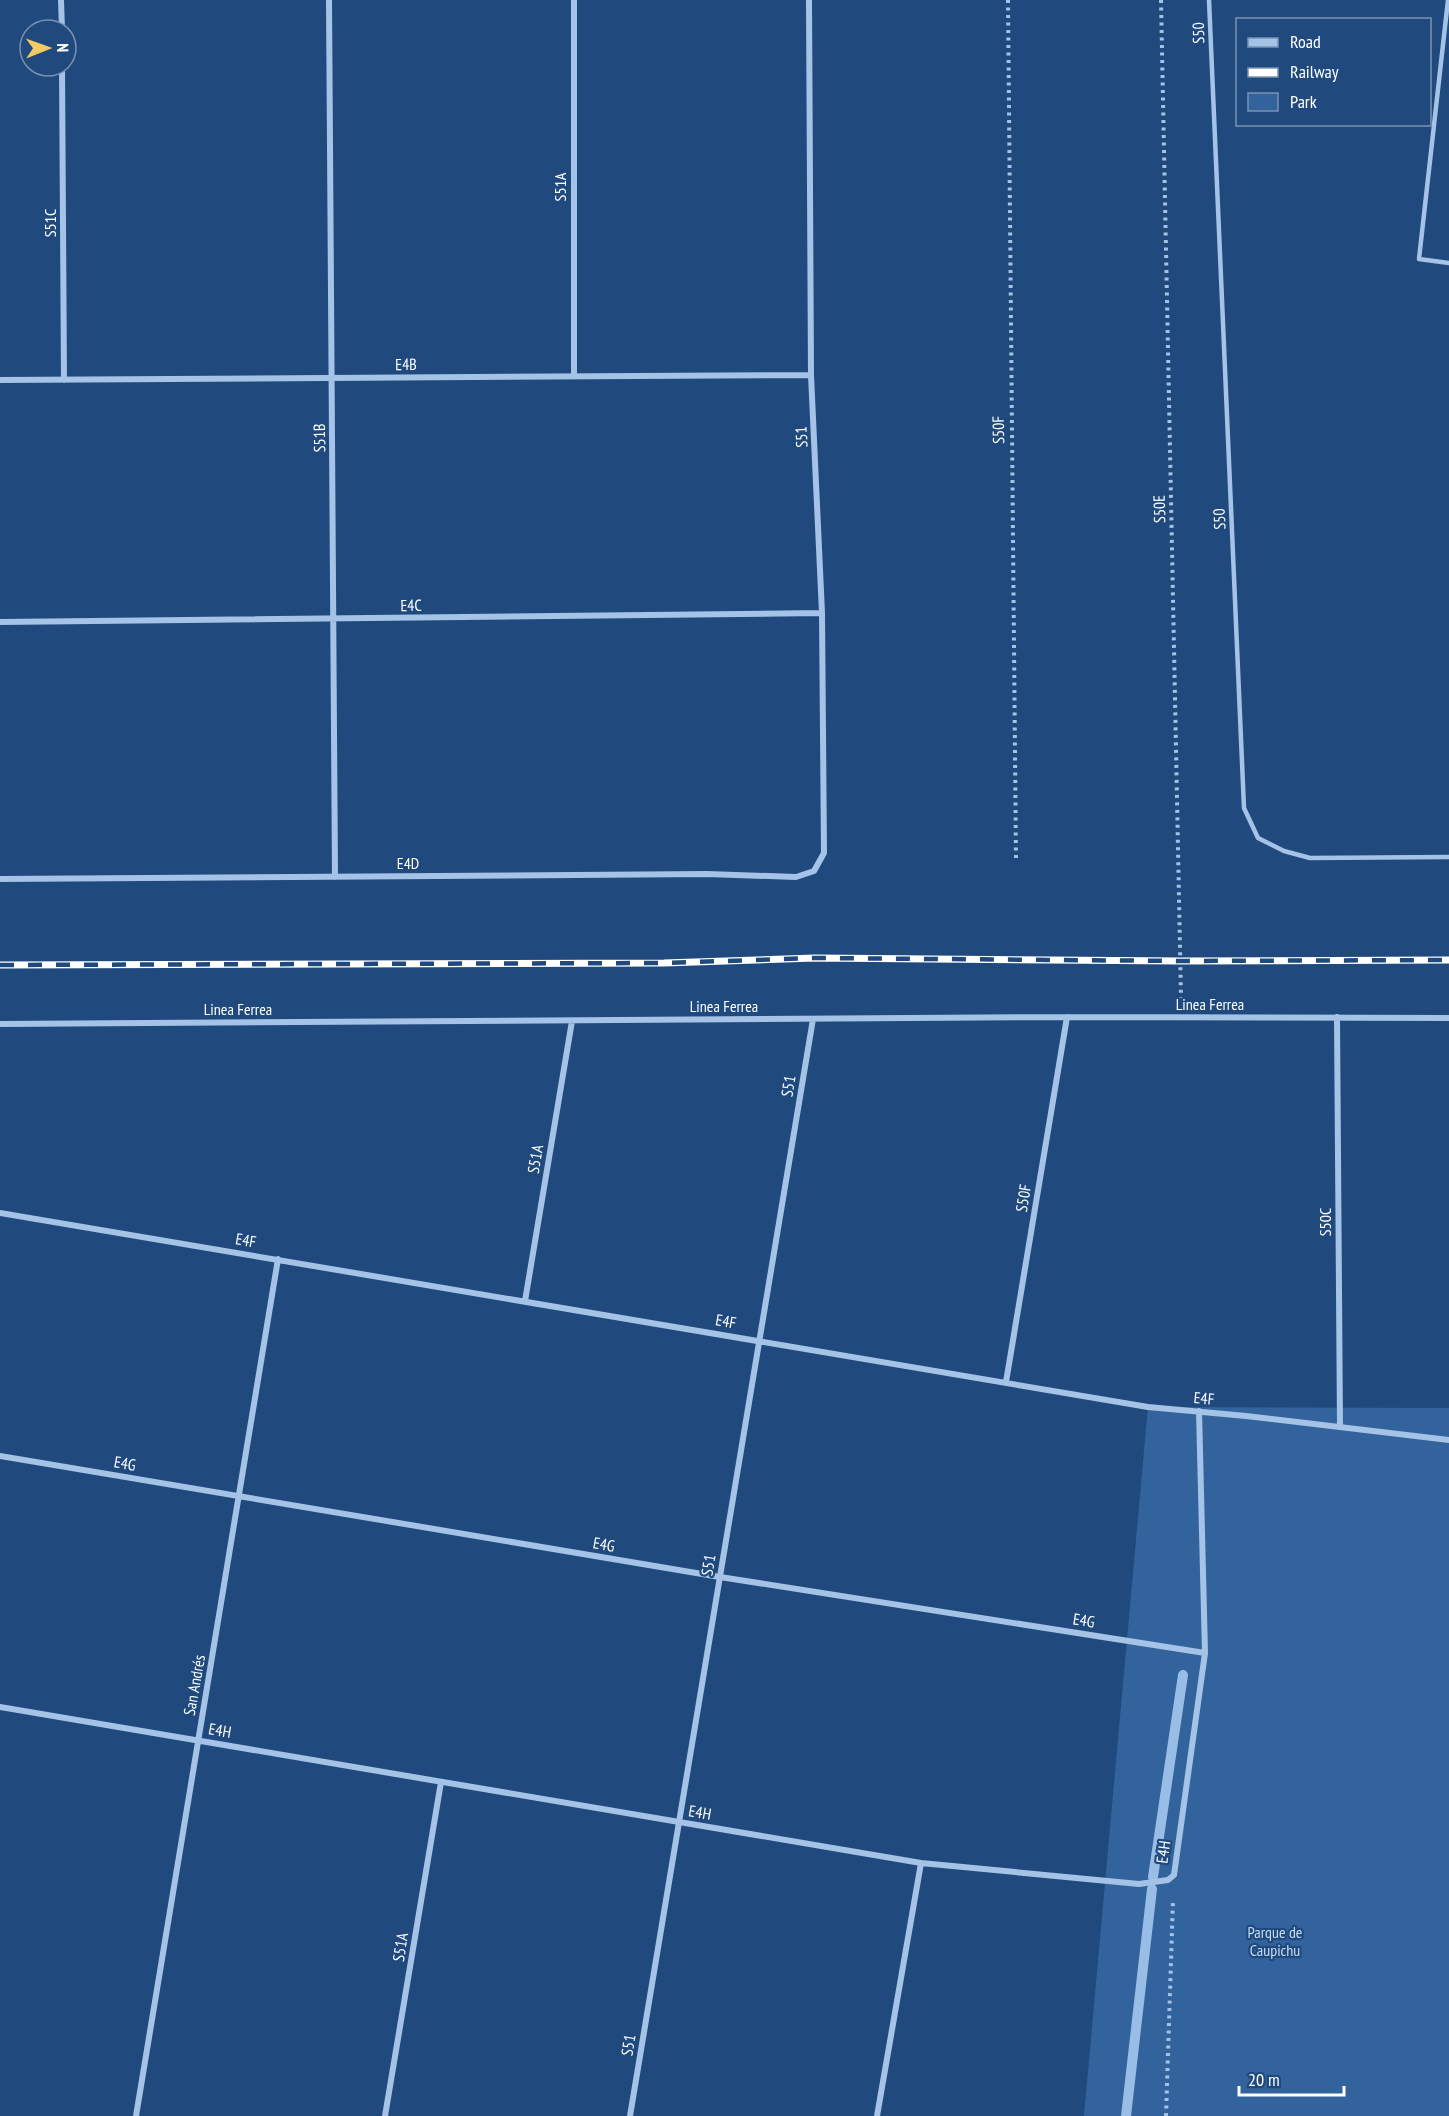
<svg xmlns="http://www.w3.org/2000/svg" width="1449" height="2116" font-family="'PT Sans Narrow',sans-serif">
	<style>
		.green { fill: #33639c }
		.lines { fill: none; stroke-linecap: round; stroke-linejoin: round }
		.stream { stroke: #98bee8; stroke-width: 10 }
		.path { stroke: #a4c3e7; stroke-width: 4; stroke-dasharray: 3 4.5; stroke-linecap: butt }
		.lane { stroke: #a4c3e7; stroke-width: 4.5 }
		.street { stroke: #a4c3e7; stroke-width: 6 }
		.rail-casing { stroke: #fff; stroke-width: 7 }
		.rail { stroke: #204a7e; stroke-width: 4.5; stroke-dasharray: 14; stroke-linecap: butt }
		.labels { text-anchor: middle; dominant-baseline: central; stroke-width: 4.5; stroke-linejoin: round; paint-order: stroke }
		.street-label { font-size: 16px; fill: #fff; stroke: #204a7e }
		.park-label { font-size: 16px; fill: #c8ddf5; stroke: #204a7e }
	</style>
	<rect width="100%" height="100%" fill="#204a7e"/>
	<path class="green" d="M 1148,1407 L 1449,1408 L 1449,2116 L 1084,2116 Z"/>
	<g class="lines">
		<path class="stream" d="M 1153,1877 L 1183,1675
			M 1126,2116 L 1152,1889"/>
		<path class="path" d="M 1008,0 L 1016,860
			M 1161,0 L 1181,998
			M 1166,2116 L 1173,1900"/>
		<path class="lane" d="M 1209,0 L 1244,808 L 1258,838 L 1284,851 L 1310,858 L 1449,857
			M 1448,0 L 1419,259 L 1449,263"/>
		<path class="street" d="M 61,0 L 62,30
			M 329,0 L 335,877
			M 574,0 L 574,375
			M 62,66 L 64,380
			M 0,380 L 811,375
			M 0,622 L 822,613
			M 0,879 L 707,874 L 796,877 L 814,871 L 824,853 L 822,613 L 811,375 L 809,0
			M 1337,1017 L 1340,1427
			M 0,1024 L 1067,1017 L 1449,1018
			M 0,1213 L 1148,1407 L 1246,1416 L 1449,1440
			M 525,1301 L 572,1021
			M 1006,1382 L 1067,1017
			M 0,1456 L 720,1577 L 1205,1653
			M 0,1707 L 921,1863 L 1139,1884 L 1168,1880 L 1174,1875 L 1205,1653 L 1199,1411
			M 136,2116 L 278,1259
			M 385,2116 L 441,1782
			M 630,2116 L 813,1019
			M 877,2116 L 921,1863"/>
		<g class="rail-casing">
			<path id="rail" d="M 0,965 L 664,963 L 815,958 L 1181,961 L 1449,960"/>
		</g>
		<use href="#rail" class="rail"/>
	</g>
	<g class="labels">
		<g class="street-label">
			<text transform="translate(1198 33) rotate(-92)">S50</text>
			<text transform="translate(560 187) rotate(-90)">S51A</text>
			<text transform="translate(50 223) rotate(-90)">S51C</text>
			<text transform="translate(406 364) rotate(-1)">E4B</text>
			<text transform="translate(998 430) rotate(-91)">S50F</text>
			<text transform="translate(801 437) rotate(-93)">S51</text>
			<text transform="translate(319 438) rotate(-91)">S51B</text>
			<text transform="translate(1159 509) rotate(-91)">S50E</text>
			<text transform="translate(1219 519) rotate(-93)">S50</text>
			<text transform="translate(411 605) rotate(-1)">E4C</text>
			<text x="408" y="863">E4D</text>
			<text x="1210" y="1004">Linea Ferrea</text>
			<text x="724" y="1006">Linea Ferrea</text>
			<text x="238" y="1009">Linea Ferrea</text>
			<text transform="translate(788 1086) rotate(-81)">S51</text>
			<text transform="translate(535 1159) rotate(-80)">S51A</text>
			<text transform="translate(1023 1198) rotate(-81)">S50F</text>
			<text transform="translate(1325 1222) rotate(-90)">S50C</text>
			<text transform="translate(246 1240) rotate(10)">E4F</text>
			<text transform="translate(726 1321) rotate(10)">E4F</text>
			<text transform="translate(1204 1398) rotate(5)">E4F</text>
			<text transform="translate(125 1463) rotate(10)">E4G</text>
			<text transform="translate(604 1544) rotate(10)">E4G</text>
			<text transform="translate(708 1565) rotate(-81)">S51</text>
			<text transform="translate(1084 1620) rotate(9)">E4G</text>
			<text transform="translate(194 1685) rotate(-80)">San Andrés</text>
			<text transform="translate(220 1730) rotate(10)">E4H</text>
			<text transform="translate(700 1812) rotate(10)">E4H</text>
			<text transform="translate(1163 1852) rotate(-82)">E4H</text>
			<text transform="translate(400 1947) rotate(-81)">S51A</text>
			<text transform="translate(628 2045) rotate(-81)">S51</text>
		</g>
		<g class="park-label">
			<text x="1275" y="1932">Parque de<tspan x="1275" dy="18">Caupichu</tspan></text>
		</g>
	</g>
	<rect x="1236" y="18" width="195" height="108" fill="#204a7e" stroke="#7992b2" stroke-width="1.5"/>
	<rect x="1248" y="38" width="30" height="9" fill="#a4c3e7" stroke="#7992b2" stroke-width="1.5"/>
	<text x="1290" y="48" font-size="18" fill="#ffffff">Road</text>
	<rect x="1248" y="68" width="30" height="9" fill="#ffffff" stroke="#7992b2" stroke-width="1.5"/>
	<text x="1290" y="78" font-size="18" fill="#ffffff">Railway</text>
	<rect x="1248" y="93" width="30" height="18" fill="#33639c" stroke="#7992b2" stroke-width="1.5"/>
	<text x="1290" y="108" font-size="18" fill="#ffffff">Park</text>
	<g transform="translate(48 48) rotate(89)"><circle r="28" fill="#204a7e" stroke="#7992b2" stroke-width="1.5"/>
	<path d="M0-4.5L10 22L0 15L-10 22Z" fill="#f4ca65"/>
	<text y="-9" font-size="16" font-weight="bold" text-anchor="middle" fill="#ffffff">N</text>
	</g>
	<path d="M1239 2086v9h105v-9" fill="none" stroke="#ffffff" stroke-width="3"/>
	<text x="1248" y="2086" font-size="18" fill="#ffffff" stroke="#204a7e" stroke-width="4.5" paint-order="stroke">20 m</text>
</svg>
